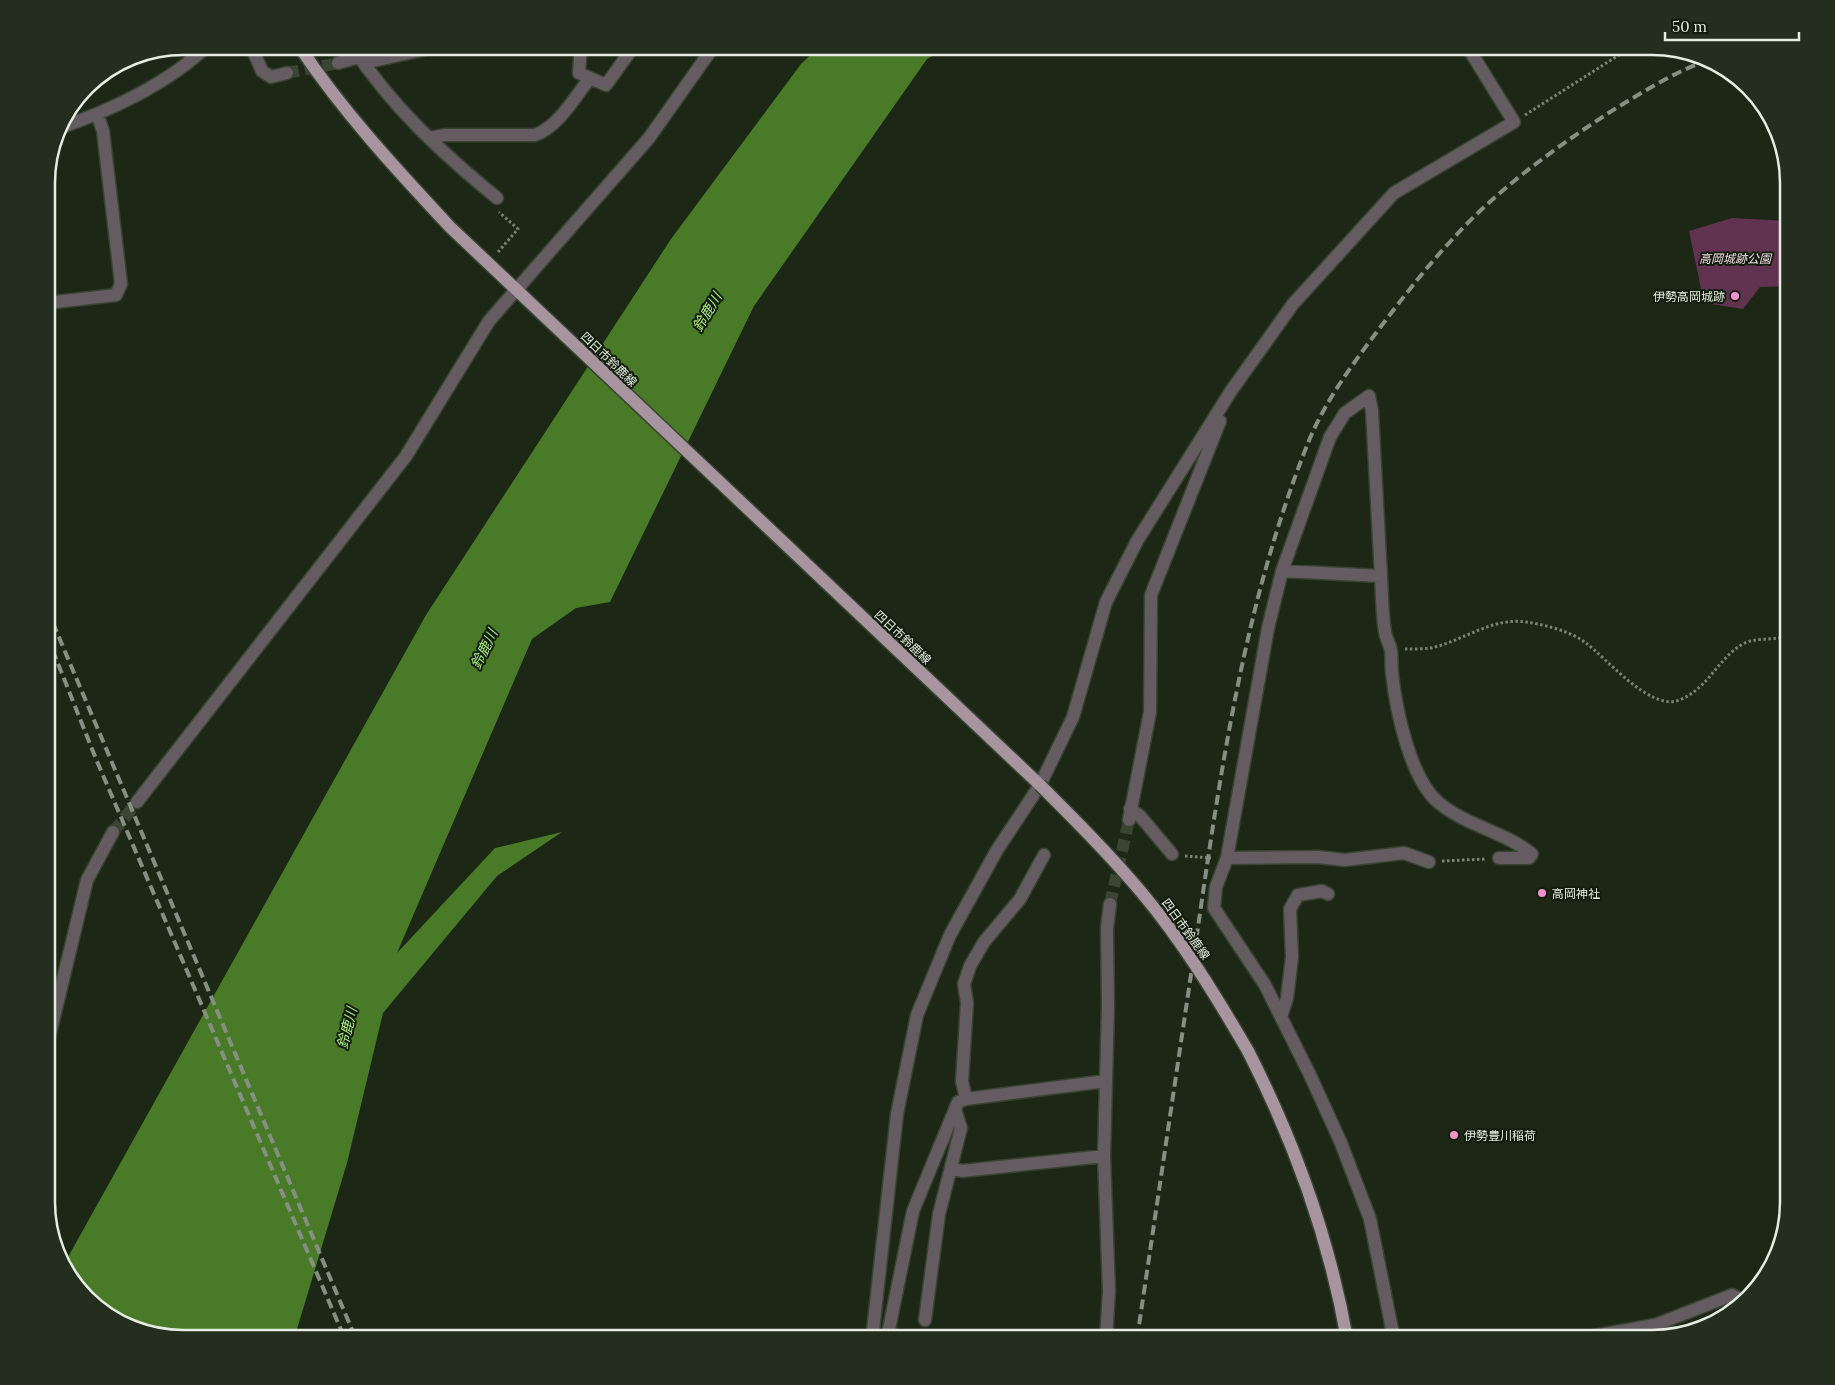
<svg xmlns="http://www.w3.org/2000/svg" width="1835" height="1385" font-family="Lora,'Noto Sans JP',serif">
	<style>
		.green { fill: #613351 }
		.water { fill: #497a27 }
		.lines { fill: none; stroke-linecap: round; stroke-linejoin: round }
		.minor-tunnel { stroke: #3a4534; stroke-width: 12; stroke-dasharray: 12 6; stroke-linecap: butt }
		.minor-casing { stroke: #384332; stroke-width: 15 }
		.major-casing { stroke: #384332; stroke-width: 15 }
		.path { stroke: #7a8375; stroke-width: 3; stroke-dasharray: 2.5 2.5; stroke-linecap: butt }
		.minor { stroke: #655c61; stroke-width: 12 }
		.major { stroke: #a8949f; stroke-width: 12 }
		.rail { stroke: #868f81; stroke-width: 4; stroke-dasharray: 10 5; stroke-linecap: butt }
		.major-bridge-casing { stroke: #384332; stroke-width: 15; stroke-linecap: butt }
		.major-bridge { stroke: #a8949f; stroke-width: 12 }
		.poi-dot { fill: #f690d0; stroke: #131d0d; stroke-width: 2 }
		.labels { text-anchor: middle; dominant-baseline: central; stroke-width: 4; stroke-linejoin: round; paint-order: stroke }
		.park-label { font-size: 12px; font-style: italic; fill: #f4ddea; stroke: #131d0d }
		.poi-label { font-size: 12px; fill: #e5ece1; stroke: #131d0d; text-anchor: start }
		.street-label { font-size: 12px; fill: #e5ece1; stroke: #131d0d }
		.water-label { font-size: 14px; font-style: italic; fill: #abef83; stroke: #131d0d }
		.rim { fill: none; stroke: #e5ece1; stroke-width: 2.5 }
	</style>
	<rect width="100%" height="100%" fill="#1c2716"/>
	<path class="green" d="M 1732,218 L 1789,221 L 1789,286 L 1760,287 L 1743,309 L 1704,303 L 1689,231 Z"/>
	<path class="water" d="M 820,46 L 948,46 L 927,59 L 754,306 L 610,602 L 576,608 L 532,639 L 397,953 L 495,848 L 562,832 L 497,876 L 383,1013 L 347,1163 L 294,1339 C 233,1339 152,1350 100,1311 C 86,1300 75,1280 63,1266 L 426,615 L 671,239 L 801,64 Z"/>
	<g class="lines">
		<path class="minor-tunnel" d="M 287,73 L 338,63
			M 113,832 L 137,802
			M 1110,904 L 1129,820"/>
		<g class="minor-casing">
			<path id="minor" d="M 251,46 L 262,71 L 271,77 L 287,73
				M 352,46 C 391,106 442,153 497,198
				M 338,63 L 359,57
				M 364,63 L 440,46
				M 1738,77 L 1741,81
				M 590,78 L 606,85 L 634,46
				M 59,128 C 110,111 169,83 207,46
				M 429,138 L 445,135 L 535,135 C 559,126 575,97 590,78 L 579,73 L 581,46
				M 47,303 L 116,295 L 121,284 L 103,131 L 97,114
				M 1282,571 L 1330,437 L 1345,413 L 1369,396 L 1372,411 L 1381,576 L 1282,571 L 1268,628 L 1227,858 L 1216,887 L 1214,908 L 1265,985 L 1310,1075 L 1341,1143 L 1370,1219 L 1394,1339
				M 1381,576 C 1382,594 1382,614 1385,632 C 1386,639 1390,644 1391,651 C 1392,658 1391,666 1392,673 C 1396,710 1410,779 1439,803 C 1467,826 1505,832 1532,854 L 1529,858 L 1499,858
				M 137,802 L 406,456 L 489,321 L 649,138 L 714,46
				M 1130,809 L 1140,816 L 1172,854
				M 1129,820 L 1150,712 L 1151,595 L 1220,421
				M 1227,858 L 1318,857 L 1345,860 L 1404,853 L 1429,862
				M 1281,1017 L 1287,998 L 1292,957 L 1290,909 L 1298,895 L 1322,891 L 1328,894
				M 47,1046 L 87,880 L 113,832
				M 966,1099 L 1106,1081
				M 951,1168 L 962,1171 L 1104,1156
				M 925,1320 L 939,1214 L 961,1128 L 955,1109
				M 872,1339 L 897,1114 L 917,1015 L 950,935 L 997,850 L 1040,785 L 1073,717 L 1106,602 L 1137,541 L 1231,391 L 1293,304 L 1394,193 L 1514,122 L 1467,46
				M 887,1339 L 913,1211 L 958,1102 L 966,1099 L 962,1081 L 967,1003 L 964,984 L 970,966 L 984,942 L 1020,899 L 1044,855
				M 1106,1339 L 1109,1291 L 1104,1156 L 1108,1006 L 1107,928 L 1110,904
				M 1577,1339 L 1655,1325 L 1732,1295 L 1742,1300"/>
		</g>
		<g class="major-casing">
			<path id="major" d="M 299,46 C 343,112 396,169 450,227 L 1040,785
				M 1248,1051 C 1295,1143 1329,1237 1347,1339"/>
		</g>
		<path class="path" d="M 1525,115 L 1633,46
			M 498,252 L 518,229 L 499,212
			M 1405,649 C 1413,649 1423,649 1431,648 C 1463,641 1492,617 1526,622 C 1546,625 1570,631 1586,643 C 1607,659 1648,708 1676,701 C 1705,693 1717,660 1741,645 C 1755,636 1773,642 1789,635
			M 1185,856 L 1211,858
			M 1442,861 L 1486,859"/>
		<use href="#minor" class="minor"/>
		<use href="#major" class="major"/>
		<path class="rail" d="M 47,609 L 356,1339
			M 47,636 L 96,759 L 345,1339
			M 1137,1339 C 1157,1204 1177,1069 1197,934 C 1221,768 1245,600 1308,443 C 1325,401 1352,365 1379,329 C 1401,300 1424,270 1449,243 C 1495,191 1552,150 1610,112 C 1641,93 1674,72 1708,60"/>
		<g class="major-bridge-casing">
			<path id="major-bridge" d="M 1040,785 C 1075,820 1110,855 1142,893 C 1183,942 1216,996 1248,1051"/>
		</g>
		<use href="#major-bridge" class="major-bridge"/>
	</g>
	<g class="poi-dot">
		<circle cx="1735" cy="296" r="5"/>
		<circle cx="1542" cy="893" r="5"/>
		<circle cx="1454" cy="1135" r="5"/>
	</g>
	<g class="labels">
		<g class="park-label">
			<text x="1735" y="258">高岡城跡公園</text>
		</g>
		<g class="poi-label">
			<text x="1725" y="296" text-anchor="end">伊勢高岡城跡</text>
			<text x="1552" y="893">高岡神社</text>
			<text x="1464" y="1135">伊勢豊川稲荷</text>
		</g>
		<g class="street-label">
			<text transform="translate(609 359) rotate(44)">四日市鈴鹿線</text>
			<text transform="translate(903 637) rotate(43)">四日市鈴鹿線</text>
			<text transform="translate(1186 929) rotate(54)">四日市鈴鹿線</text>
		</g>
		<g class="water-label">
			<text transform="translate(707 312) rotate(-59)">鈴鹿川</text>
			<text transform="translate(484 649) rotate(-64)">鈴鹿川</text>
			<text transform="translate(347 1028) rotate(-76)">鈴鹿川</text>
		</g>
	</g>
	<path d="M0 0H1835V1385H0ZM183 55H1652A128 128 0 0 1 1780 183V1202A128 128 0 0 1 1652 1330H183A128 128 0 0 1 55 1202V183A128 128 0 0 1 183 55Z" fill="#242e1e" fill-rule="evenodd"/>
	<path class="rim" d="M183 55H1652A128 128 0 0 1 1780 183V1202A128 128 0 0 1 1652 1330H183A128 128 0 0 1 55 1202V183A128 128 0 0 1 183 55Z"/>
	<path d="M1665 32v8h134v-8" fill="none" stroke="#e5ece1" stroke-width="2.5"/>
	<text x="1672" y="32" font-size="15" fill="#e5ece1" stroke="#131d0d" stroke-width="4" paint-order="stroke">50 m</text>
</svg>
